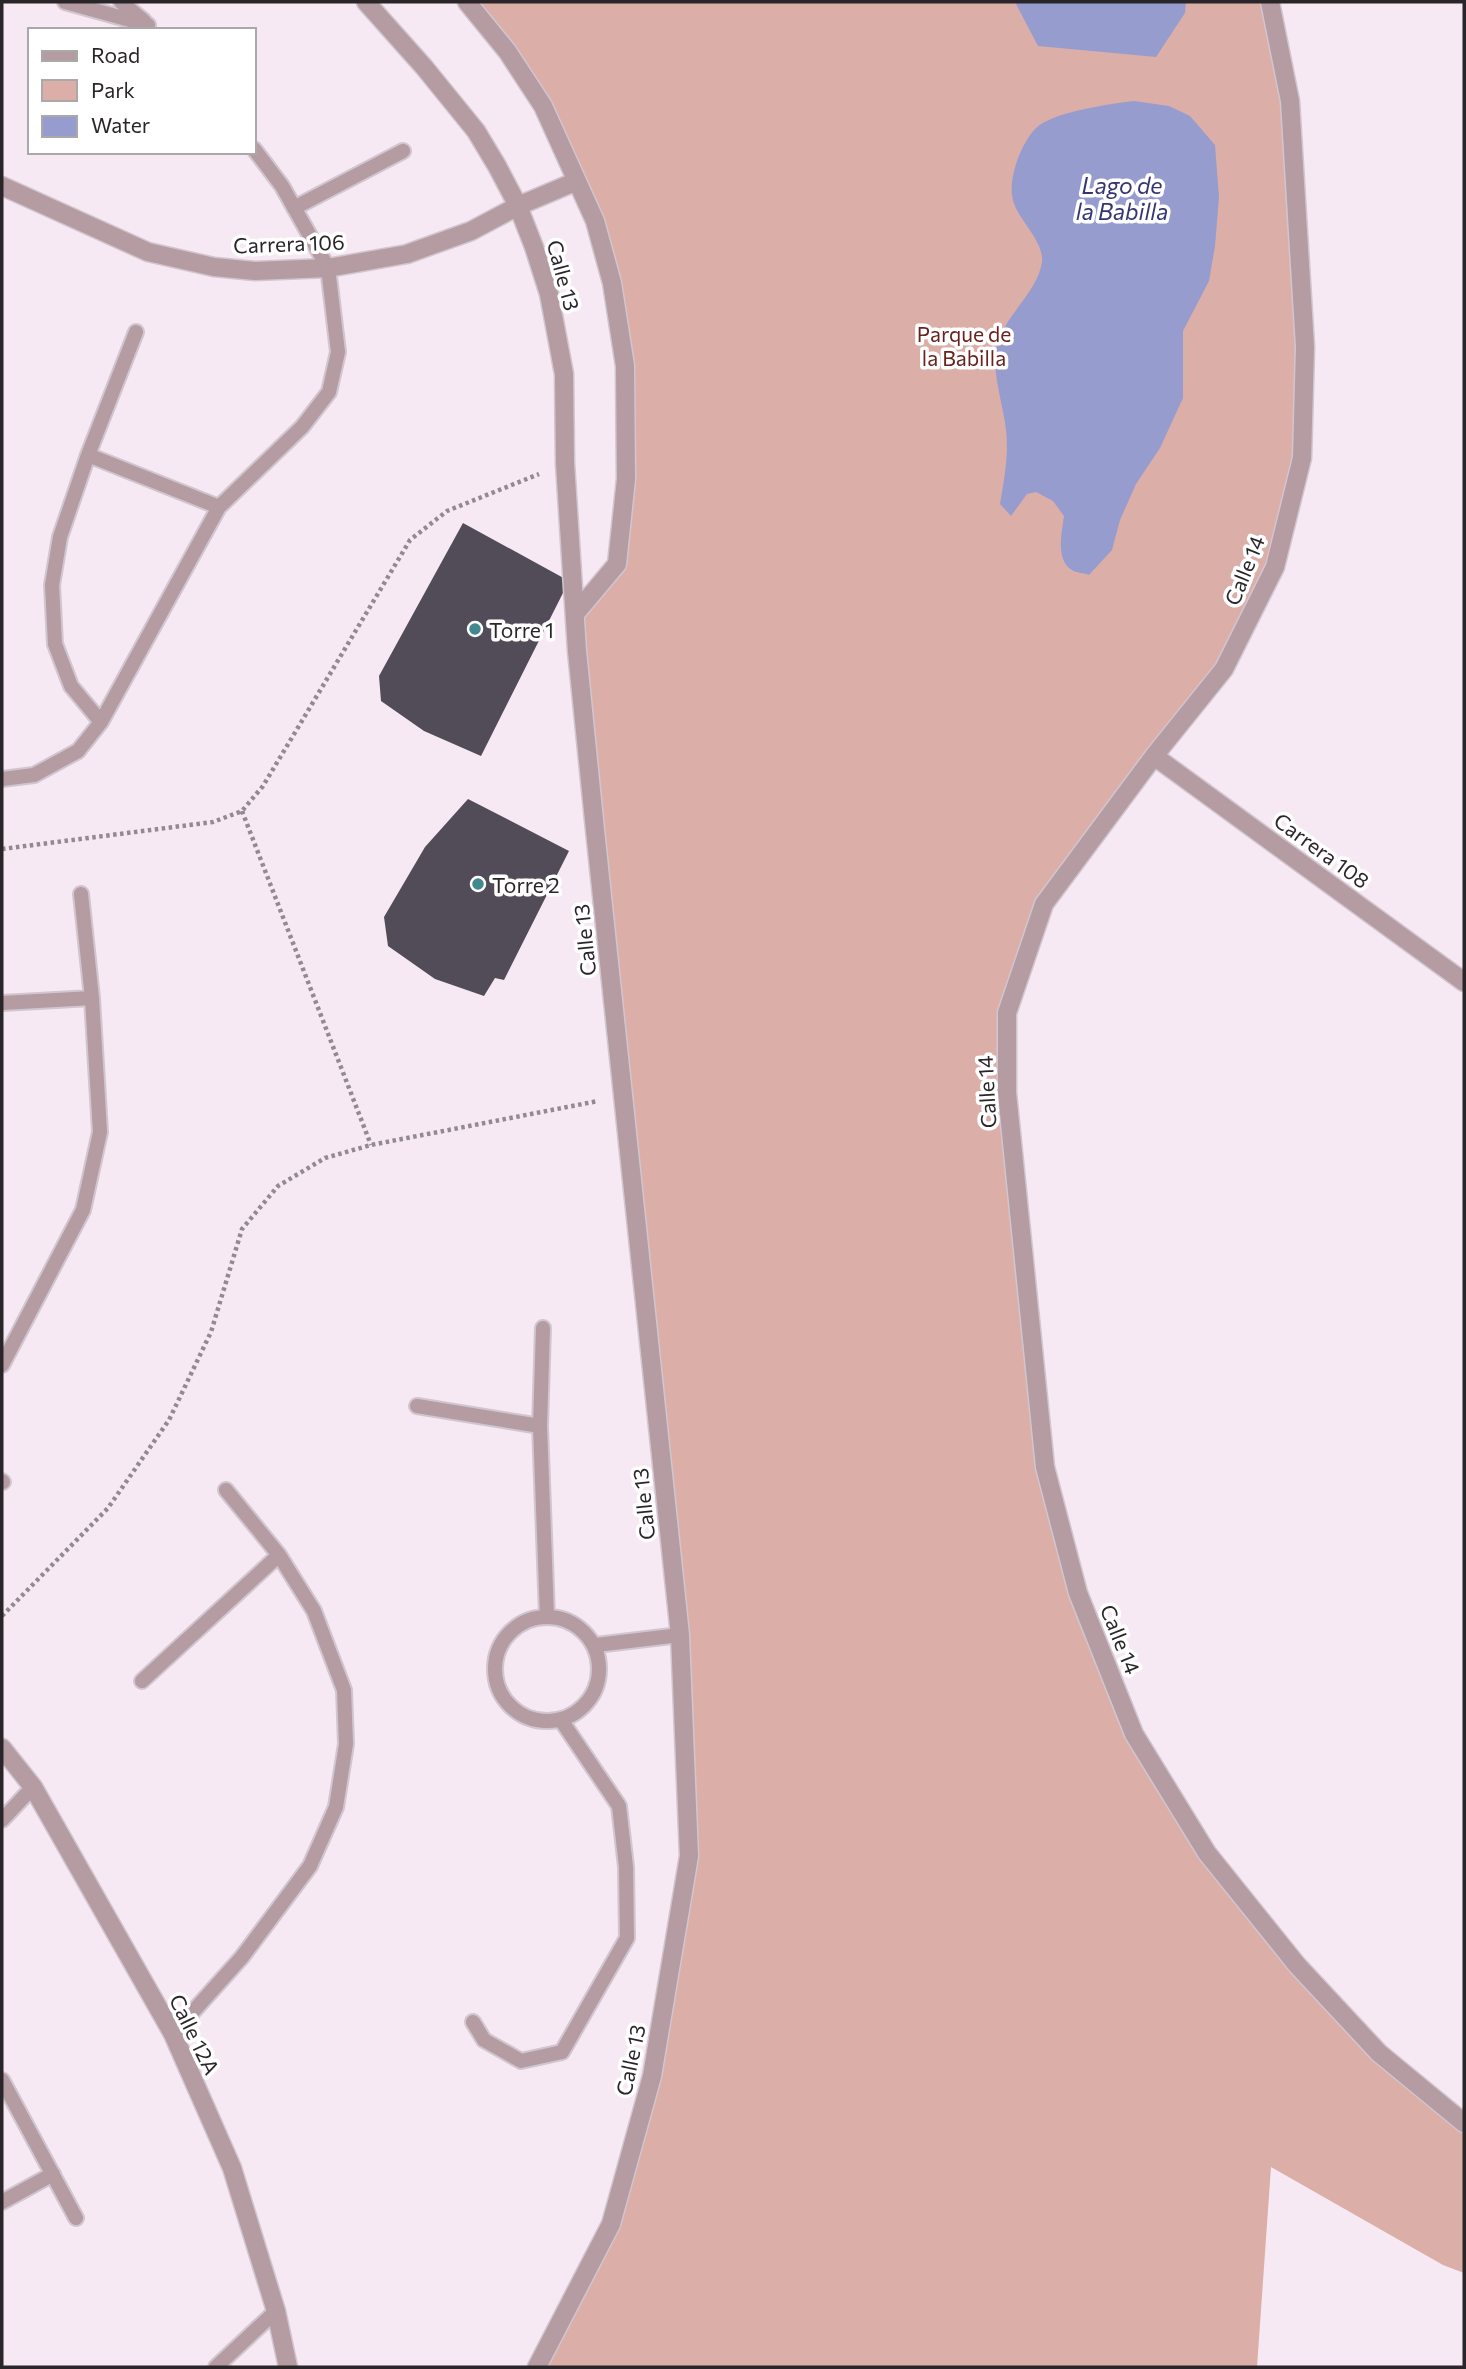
<svg xmlns="http://www.w3.org/2000/svg" width="1466" height="2369" font-family="Commissioner,sans-serif">
	<style>
		.green { fill: #dbaea8 }
		.water { fill: #979ccf }
		.building { fill: #514c57 }
		.lines { fill: none; stroke-linecap: round; stroke-linejoin: round }
		.service-casing { stroke: #d1c6cf; stroke-width: 18 }
		.minor-casing { stroke: #d1c6cf; stroke-width: 21 }
		.path { stroke: #938a91; stroke-width: 4.5; stroke-dasharray: 3.5 3.5; stroke-linecap: butt }
		.service { stroke: #b59ba2; stroke-width: 14 }
		.minor { stroke: #b59ba2; stroke-width: 18 }
		.poi-dot { fill: #41898c; stroke: #fff; stroke-width: 2.5 }
		.labels { text-anchor: middle; dominant-baseline: central; stroke-width: 7; stroke-linejoin: round; paint-order: stroke }
		.street-label { font-size: 21px; fill: #2a2529; stroke: #fff }
		.park-label { font-size: 21px; fill: #6a221e; stroke: #fff }
		.poi-label { font-size: 21px; fill: #2a2529; stroke: #fff; text-anchor: start }
		.water-label { font-size: 23px; font-style: italic; fill: #353573; stroke: #fff }
	</style>
	<rect width="100%" height="100%" fill="#f6e9f3"/>
	<path class="green" d="M 467,2 L 1270,2 L 1290,101 L 1302,458 L 1275,567 L 1224,669 L 1044,904 L 1007,1013 L 1045,1467 L 1134,1734 L 1207,1853 L 1297,1965 L 1464,2123 L 1464,2273 L 1443,2265 L 1271,2167 L 1257,2367 L 537,2367 L 611,2224 L 652,2075 L 689,1856 L 680,1635 L 575,614 L 617,564 L 626,479 L 612,283 L 543,106 Z"/>
	<path class="water" d="M 1015,2 L 1186,2 L 1185,13 L 1156,57 L 1038,46 Z
		M 1134,101 L 1169,106 L 1190,116 L 1215,145 L 1219,197 L 1215,246 L 1209,281 L 1183,331 L 1183,398 L 1160,448 L 1136,484 L 1120,520 L 1112,550 L 1089,575 C 1084,573 1076,573 1072,570 C 1055,560 1062,532 1064,516 L 1053,501 L 1036,492 L 1027,494 L 1011,516 L 1000,504 C 1004,480 1009,455 1006,430 C 1003,402 991,373 997,346 C 1004,315 1037,294 1042,262 C 1044,243 1022,223 1015,206 C 1009,193 1012,177 1016,164 C 1020,151 1029,132 1041,124 C 1062,111 1109,104 1134,101 Z"/>
	<path class="building" d="M 463,523 L 569,581 L 481,756 L 424,731 L 381,701 L 379,676 Z
		M 468,799 L 569,851 L 504,980 L 495,978 L 484,996 L 435,979 L 388,946 L 384,917 L 425,847 Z"/>
	<g class="lines">
		<g class="service-casing">
			<path id="service" d="M 65,2 L 148,25
				M 121,2 L 144,21
				M 294,208 L 403,151
				M 88,455 L 219,507
				M 101,722 L 71,686 L 55,644 L 52,585 L 60,537 L 88,455 L 136,332
				M 2,779 L 34,775 L 78,751 L 101,722 L 219,507 L 302,427 L 329,392 L 338,352 L 328,268 L 282,186 L 254,149
				M 2,1003 L 92,998
				M 543,1328 L 540,1426 L 547,1616
				M 2,1365 L 83,1210 L 100,1132 L 92,998 L 81,894
				M 417,1406 L 540,1426
				M 2,1481 L 3,1482
				M495 1669a52 52 0 1 1 104 0a52 52 0 1 1-104 0Z
				M 596,1645 L 680,1635
				M 142,1681 L 279,1555
				M 2,1820 L 33,1787
				M 473,2022 L 484,2040 L 521,2061 L 562,2052 L 627,1938 L 626,1867 L 619,1806 L 561,1720
				M 173,2034 L 242,1957 L 310,1866 L 336,1807 L 346,1744 L 344,1690 L 314,1611 L 279,1555 L 226,1490
				M 2,2080 L 76,2218
				M 2,2202 L 53,2174
				M 216,2367 L 276,2311"/>
		</g>
		<g class="minor-casing">
			<path id="minor" d="M 366,2 L 424,67 L 476,131 L 497,166 L 518,206 L 534,247 L 549,294 L 564,374 L 565,463 L 577,651 L 595,830 L 680,1635 L 689,1856 L 652,2076 L 611,2224 L 537,2367
				M 467,2 L 507,51 L 543,106 L 595,221 L 612,283 L 625,366 L 626,479 L 617,564 L 575,614
				M 1270,2 L 1290,101 L 1305,347 L 1302,458 L 1275,567 L 1224,669 L 1154,756 L 1044,904 L 1007,1013 L 1007,1093 L 1045,1467 L 1078,1593 L 1134,1734 L 1207,1853 L 1297,1965 L 1379,2053 L 1464,2123
				M 2,186 L 148,252 L 214,267 L 255,271 L 328,268 L 407,254 L 471,231 L 518,206 L 577,181
				M 1154,756 L 1464,982
				M 2,1748 L 33,1787 L 173,2034 L 232,2168 L 276,2311 L 288,2367"/>
		</g>
		<path class="path" d="M 242,811 L 371,1145
			M 2,849 L 213,822 L 242,811 L 263,786 L 410,540 L 447,511 L 539,474
			M 2,1616 L 108,1508 L 169,1420 L 211,1332 L 242,1229 L 278,1186 L 325,1158 L 371,1145 L 598,1101"/>
		<use href="#service" class="service"/>
		<use href="#minor" class="minor"/>
	</g>
	<g class="poi-dot">
		<circle cx="475" cy="629" r="7"/>
		<circle cx="478" cy="884" r="7"/>
	</g>
	<g class="labels">
		<g class="street-label">
			<text transform="translate(289 243) rotate(-2)">Carrera 106</text>
			<text transform="translate(564 275) rotate(75)">Calle 13</text>
			<text transform="translate(1244 570) rotate(-68)">Calle 14</text>
			<text transform="translate(1322 850) rotate(36)">Carrera 108</text>
			<text transform="translate(584 940) rotate(-96)">Calle 13</text>
			<text transform="translate(986 1092) rotate(-93)">Calle 14</text>
			<text transform="translate(643 1504) rotate(-96)">Calle 13</text>
			<text transform="translate(1121 1639) rotate(68)">Calle 14</text>
			<text transform="translate(195 2034) rotate(64)">Calle 12A</text>
			<text transform="translate(630 2060) rotate(-78)">Calle 13</text>
		</g>
		<g class="park-label">
			<text x="964" y="333">Parque de<tspan x="964" dy="24">la Babilla</tspan></text>
		</g>
		<g class="poi-label">
			<text x="489" y="629">Torre 1</text>
			<text x="492" y="884">Torre 2</text>
		</g>
		<g class="water-label">
			<text x="1122" y="185">Lago de<tspan x="1122" dy="26">la Babilla</tspan></text>
		</g>
	</g>
	<rect width="1466" height="2369" fill="none" stroke="#2a2529" stroke-width="7"/>
	<rect x="28" y="28" width="228" height="126" fill="#ffffff" stroke="#aaa8a9" stroke-width="2"/>
	<rect x="42" y="51" width="35" height="10" fill="#b59ba2" stroke="#aaa8a9" stroke-width="2"/>
	<text x="91" y="63" font-size="21" fill="#2a2529">Road</text>
	<rect x="42" y="80" width="35" height="21" fill="#dbaea8" stroke="#aaa8a9" stroke-width="2"/>
	<text x="91" y="98" font-size="21" fill="#2a2529">Park</text>
	<rect x="42" y="116" width="35" height="21" fill="#979ccf" stroke="#aaa8a9" stroke-width="2"/>
	<text x="91" y="133" font-size="21" fill="#2a2529">Water</text>
</svg>
